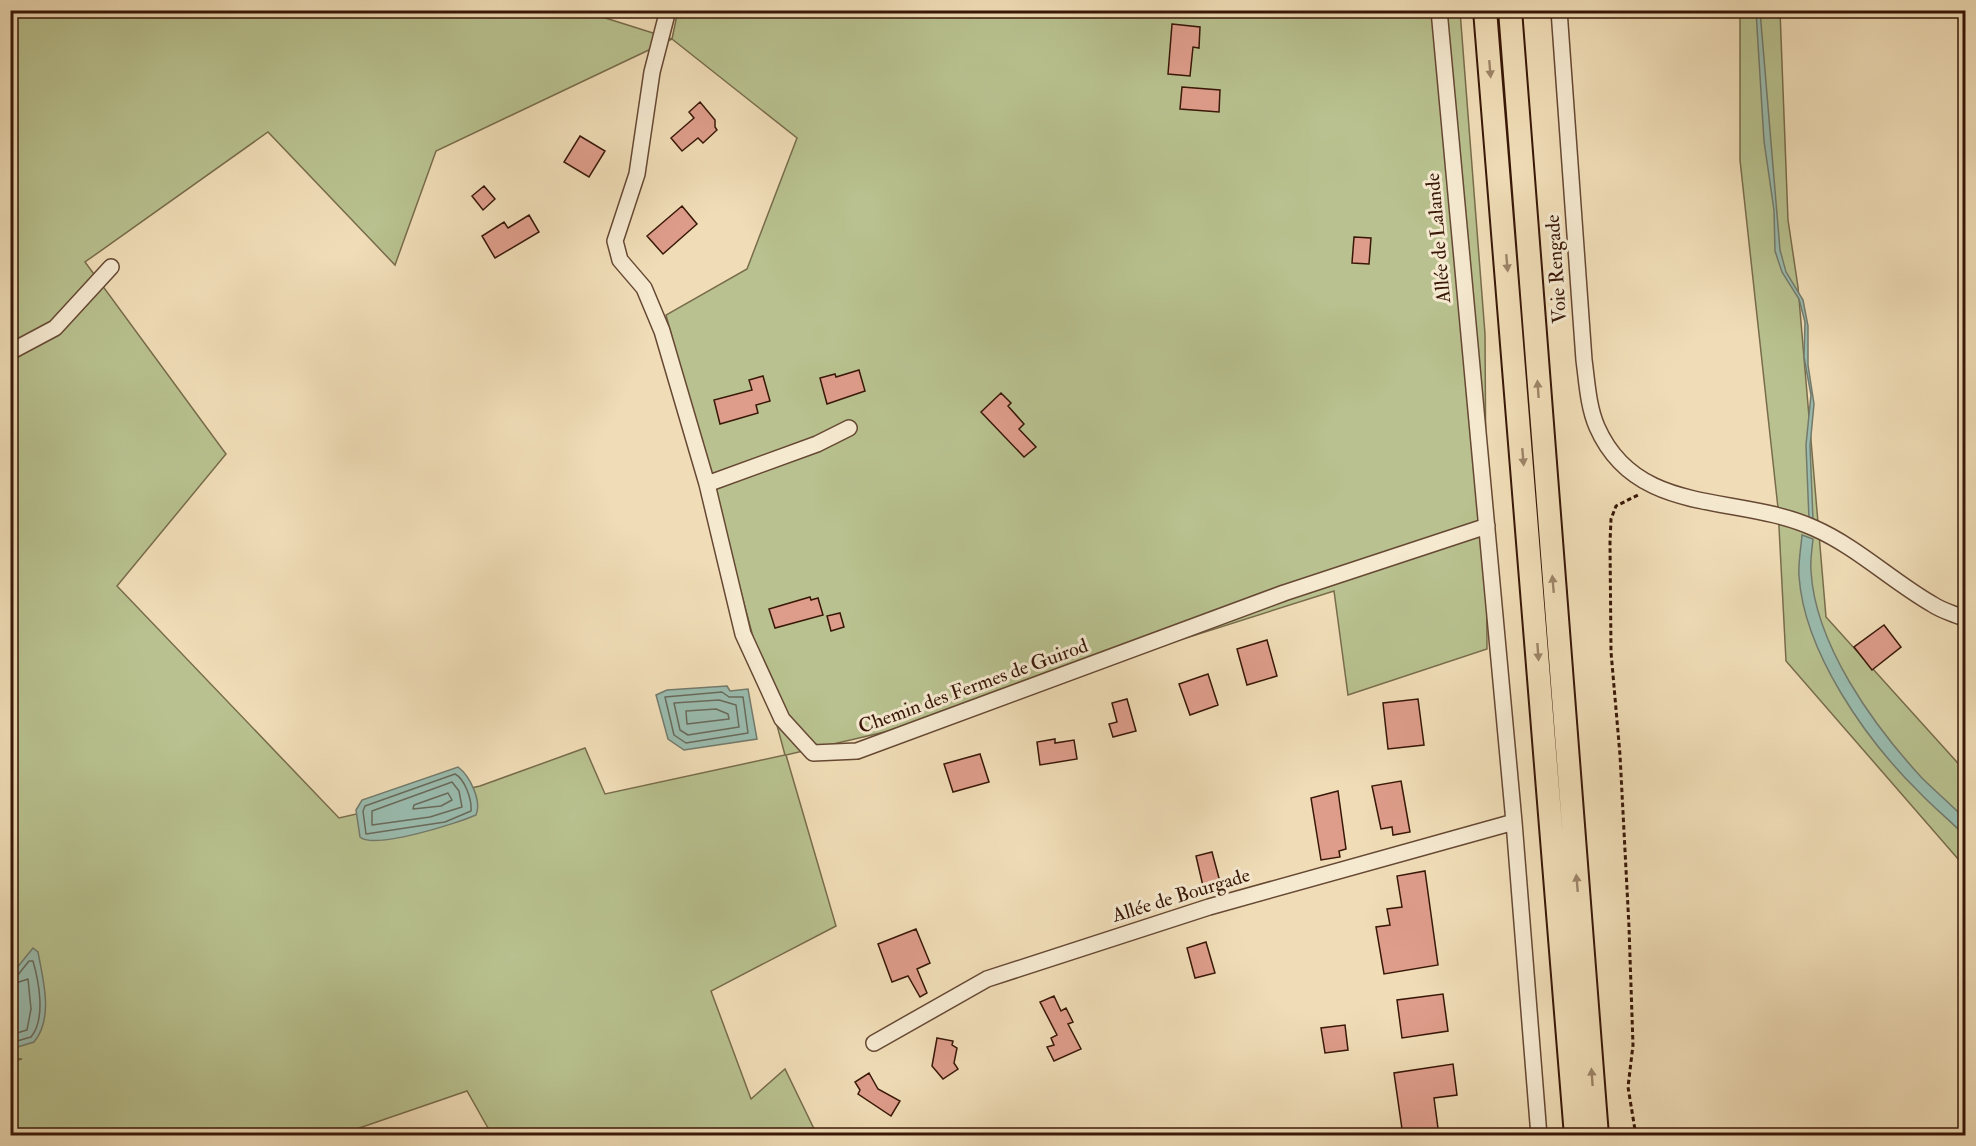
<svg xmlns="http://www.w3.org/2000/svg" width="1976" height="1146" font-family="'IM FELL Double Pica',serif">
	<style>
		.green { fill: #b8c18f; stroke: #786c4b; stroke-width: 1.5; fill-rule: evenodd }
		.water { fill: #9abcaf; stroke: #737a6c; stroke-width: 1.5 }
		.lines { fill: none; stroke-linecap: round; stroke-linejoin: round }
		.shore { stroke: #696a5b; stroke-width: 1.5 }
		.building { fill: #de9d8b; stroke: #381707; stroke-width: 1.5 }
		.minor-casing { stroke: #664833; stroke-width: 18 }
		.highway-casing { stroke: #381707; stroke-width: 26 }
		.path { stroke: #381707; stroke-width: 3; stroke-dasharray: 4.5 3; stroke-linecap: butt }
		.minor { stroke: #f5e9d0; stroke-width: 15 }
		.highway { stroke: #f0ddb7; stroke-width: 22 }
		.oneway { fill: #9d8468 }
		.labels { text-anchor: middle; dominant-baseline: central; stroke-width: 6; stroke-linejoin: round; paint-order: stroke }
		.street-label { font-size: 20px; fill: #381707; stroke: #f5e9d0 }
	</style>
	<rect width="100%" height="100%" fill="#f0ddb7"/>
	<filter id="stains"><feTurbulence type="fractalNoise" baseFrequency=".00333" numOctaves="4"/><feColorMatrix values="0 0 0 0 .2 0 0 0 0 .09 0 0 0 0 .02 0 0 0 .5 -.17"/></filter>
	<radialGradient id="worn" r=".72"><stop offset=".6" stop-color="#630" stop-opacity="0"/><stop offset="1" stop-color="#630" stop-opacity=".3"/></radialGradient>
	<path class="green" d="M 580,10 L 672,39 L 678,10 L 1460,11 L 1485,334 L 1487,649 L 1348,695 L 1334,591 L 906,727 L 786,755 L 836,926 L 711,991 L 751,1099 L 785,1069 L 817,1135 L 492,1135 L 467,1091 L 339,1135 L 11,1135 L 10,1062 L 22,1059 L 10,1058 L 11,11 ZM 672,39 L 797,138 L 747,269 L 666,315 L 785,755 L 605,794 L 585,748 L 480,786 L 339,818 L 117,586 L 226,454 L 85,262 L 268,132 L 395,265 L 436,151 Z
		M 1740,11 L 1780,11 L 1788,220 L 1798,287 L 1826,617 L 1965,771 L 1965,867 L 1786,661 L 1778,508 L 1740,160 Z"/>
	<path class="water" d="M 1756,11 L 1760,11 L 1780,250 L 1786,272 L 1803,300 L 1808,326 L 1808,365 L 1814,404 L 1810,446 L 1813,520 L 1809,519 L 1806,445 L 1811,395 L 1804,357 L 1805,322 L 1799,299 L 1782,272 L 1775,251 L 1774,210 L 1764,141 Z
		M 1802,535 L 1813,539 C 1812,550 1810,561 1811,571 C 1815,645 1874,726 1922,778 C 1936,792 1952,805 1965,819 L 1965,836 C 1951,821 1934,808 1919,792 C 1866,740 1804,652 1799,576 C 1798,563 1801,548 1802,535 Z
		M 727,686 L 730,691 L 748,689 L 757,739 L 684,750 L 668,739 L 656,695 L 667,690 Z
		M 458,767 C 470,776 482,801 476,815 C 458,823 374,850 360,837 L 356,810 L 362,800 Z
		M 33,948 L 38,952 C 43,980 54,1018 34,1042 L 11,1049 L 11,975 Z"/>
	<g class="lines">
		<path class="shore" d="M 722,692 L 729,697 L 743,697 L 748,733 L 686,743 L 674,735 L 665,697 Z
			M 719,700 L 736,705 L 739,727 L 688,735 L 680,730 L 674,703 Z
			M 716,709 L 728,714 L 729,719 L 687,724 L 686,711 Z
			M 455,774 C 465,779 472,800 471,811 L 445,822 L 366,834 L 363,811 L 365,806 Z
			M 452,782 L 459,791 L 462,807 L 430,817 L 372,825 L 372,811 Z
			M 448,793 L 452,800 L 441,806 L 413,809 L 414,805 Z
			M 10,978 L 17,976 L 29,961 L 33,961 C 39,982 46,1019 31,1037 L 10,1043
			M 10,985 L 28,979 L 31,1009 L 27,1030 L 10,1035"/>
	</g>
	<path class="building" d="M 1172,24 L 1200,27 L 1199,48 L 1193,47 L 1190,76 L 1168,74 Z
		M 1182,87 L 1220,90 L 1219,112 L 1180,109 Z
		M 700,102 L 715,120 L 715,127 L 717,130 L 703,143 L 698,138 L 682,151 L 671,138 L 694,118 L 689,112 Z
		M 580,136 L 605,151 L 589,177 L 564,162 Z
		M 484,186 L 495,199 L 483,210 L 472,196 Z
		M 682,206 L 697,224 L 663,254 L 647,236 Z
		M 529,215 L 539,232 L 495,258 L 482,236 L 504,222 L 508,228 Z
		M 1354,237 L 1371,238 L 1369,264 L 1352,263 Z
		M 859,370 L 865,391 L 827,404 L 820,378 L 835,374 L 836,377 Z
		M 763,376 L 770,401 L 756,405 L 758,413 L 720,424 L 714,400 L 752,390 L 749,380 Z
		M 1001,393 L 1011,403 L 1008,406 L 1024,424 L 1019,429 L 1036,447 L 1024,457 L 981,412 Z
		M 810,597 L 811,600 L 818,598 L 823,615 L 775,628 L 769,609 Z
		M 840,613 L 844,627 L 831,631 L 827,616 Z
		M 1884,625 L 1901,647 L 1872,670 L 1854,647 Z
		M 1267,640 L 1277,676 L 1247,685 L 1237,649 Z
		M 1208,674 L 1218,705 L 1190,715 L 1179,684 Z
		M 1127,699 L 1136,731 L 1113,737 L 1109,724 L 1117,722 L 1112,703 Z
		M 1418,699 L 1424,745 L 1388,749 L 1383,703 Z
		M 1055,739 L 1055,743 L 1074,740 L 1077,759 L 1040,765 L 1037,742 Z
		M 980,754 L 989,782 L 953,792 L 944,764 Z
		M 1401,781 L 1410,832 L 1393,835 L 1392,827 L 1381,829 L 1372,786 Z
		M 1338,791 L 1346,849 L 1339,851 L 1340,857 L 1321,860 L 1311,798 Z
		M 1212,852 L 1220,882 L 1203,886 L 1196,856 Z
		M 1425,871 L 1438,965 L 1384,974 L 1376,927 L 1390,925 L 1387,909 L 1402,907 L 1397,876 Z
		M 916,929 L 930,963 L 917,969 L 927,993 L 920,997 L 908,976 L 892,982 L 878,944 Z
		M 1206,942 L 1215,973 L 1195,978 L 1187,948 Z
		M 1443,994 L 1448,1031 L 1402,1038 L 1397,1000 Z
		M 1054,996 L 1061,1011 L 1066,1008 L 1073,1022 L 1068,1024 L 1081,1049 L 1054,1061 L 1047,1047 L 1054,1045 L 1051,1038 L 1057,1035 L 1040,1002 Z
		M 1345,1025 L 1348,1050 L 1325,1053 L 1321,1028 Z
		M 937,1038 L 953,1041 L 952,1045 L 957,1048 L 954,1063 L 958,1069 L 943,1079 L 932,1066 Z
		M 1453,1064 L 1457,1095 L 1434,1098 L 1439,1136 L 1403,1136 L 1394,1073 Z
		M 869,1073 L 878,1089 L 900,1101 L 891,1116 L 858,1094 L 860,1090 L 855,1082 Z"/>
	<g class="lines">
		<g class="minor-casing">
			<path id="minor" d="M 668,10 L 652,72 L 637,174 L 615,241 L 620,260 L 644,288 L 662,331 L 707,484 L 743,634 L 782,719 L 813,753 L 857,751 L 1284,593 L 1487,526
				M 1439,10 L 1514,822 L 1539,1136
				M 1559,10 L 1584,360 C 1587,382 1588,406 1597,427 C 1637,518 1737,493 1814,528 C 1857,547 1892,581 1932,604 C 1942,611 1955,614 1966,619
				M 10,352 L 55,328 L 111,267
				M 707,484 L 817,444 L 849,428
				M 874,1043 L 987,979 L 1209,907 L 1514,822"/>
		</g>
		<g class="highway-casing">
			<path id="highway" d="M 1485,10 L 1576,1136
				M 1510,10 L 1597,1136"/>
		</g>
		<path class="path" d="M 1636,1136 L 1628,1087 L 1633,1045 L 1629,927 L 1620,755 L 1611,652 L 1610,542 L 1611,519 L 1616,506 L 1638,495"/>
		<use href="#minor" class="minor"/>
		<use href="#highway" class="highway"/>
	</g>
	<defs><path id="oneway-solid" d="M-6-.8H1V-3.2L6.5 0L1 3.2V.8H-6Z" transform="scale(1.5)"/></defs>
	<g class="oneway">
		<use href="#oneway-solid" transform="translate(1490 69) rotate(85)"/>
		<use href="#oneway-solid" transform="translate(1507 263) rotate(85)"/>
		<use href="#oneway-solid" transform="translate(1538 389) rotate(-94)"/>
		<use href="#oneway-solid" transform="translate(1523 457) rotate(85)"/>
		<use href="#oneway-solid" transform="translate(1553 584) rotate(-95)"/>
		<use href="#oneway-solid" transform="translate(1538 652) rotate(86)"/>
		<use href="#oneway-solid" transform="translate(1577 883) rotate(-95)"/>
		<use href="#oneway-solid" transform="translate(1592 1077) rotate(-94)"/>
	</g>
	<g class="labels">
		<g class="street-label">
			<text transform="translate(1438 238) rotate(-95)">Allée de Lalande</text>
			<text transform="translate(1556 269) rotate(-94)">Voie Rengade</text>
			<text transform="translate(973 686) rotate(-20)">Chemin des Fermes de Guirod</text>
			<text transform="translate(1181 895) rotate(-17)">Allée de Bourgade</text>
		</g>
	</g>
	<rect width="1976" height="1146" fill="none" stroke="#f0ddb7" stroke-width="36"/>
	<rect x="12" y="12" width="1952" height="1122" fill="none" stroke="#381707" stroke-width="3"/>
	<rect x="18" y="18" width="1940" height="1110" fill="none" stroke="#381707" stroke-width="1.5"/>
	<rect width="100%" height="100%" filter="url(#stains)"/>
	<rect width="100%" height="100%" fill="url(#worn)"/>
</svg>
